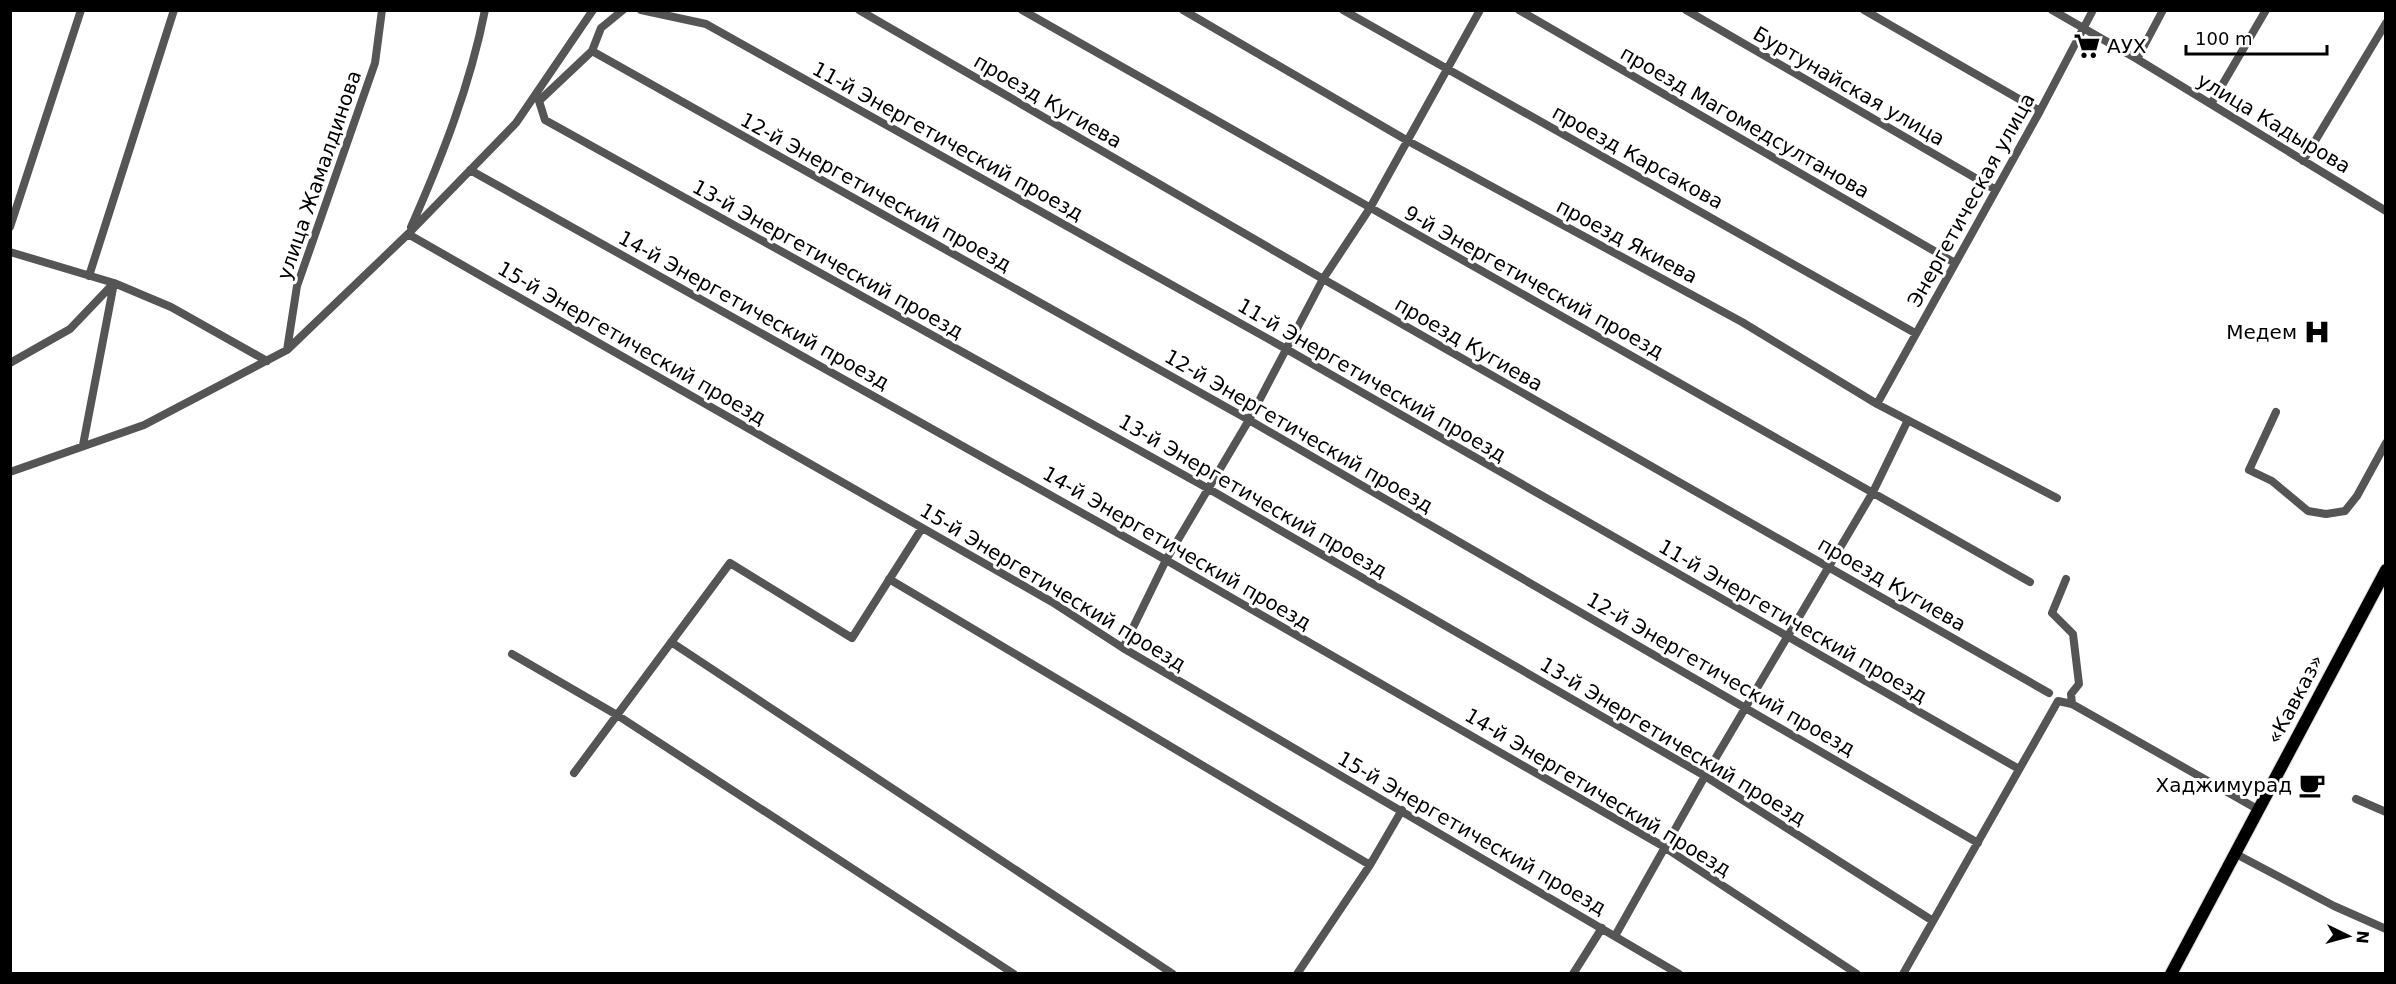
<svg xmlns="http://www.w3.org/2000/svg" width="2396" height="984" font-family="'DejaVu Sans',sans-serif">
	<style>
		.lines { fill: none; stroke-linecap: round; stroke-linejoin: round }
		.trunk-casing { stroke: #dbdbdb; stroke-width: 14 }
		.minor { stroke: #555; stroke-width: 8 }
		.trunk { stroke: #000; stroke-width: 12 }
		.labels { text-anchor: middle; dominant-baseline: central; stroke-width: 6; stroke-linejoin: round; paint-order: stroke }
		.poi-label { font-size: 20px; fill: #000; stroke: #fff; text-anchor: end }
		.street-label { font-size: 20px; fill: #000; stroke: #fff }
	</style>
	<rect width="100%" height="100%" fill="#fff"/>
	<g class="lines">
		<g class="trunk-casing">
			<path id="trunk" d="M 2171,974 L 2386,570"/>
		</g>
		<path class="minor" d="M 623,10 L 601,28 L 592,51 L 539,101 L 545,120 L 1209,489 L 1705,776 L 1933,921
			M 641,10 L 706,24 L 1288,350 L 2019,769
			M 859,10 L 1323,279 L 2049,693
			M 1022,10 L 2030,582
			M 1183,10 L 1408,141 L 1742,322 L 1877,404 L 2057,498
			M 1343,10 L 1915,333
			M 1519,10 L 1955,263
			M 1686,10 L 1996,190
			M 1864,10 L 2040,111
			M 2052,10 L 2137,59 L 2386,211
			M 592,51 L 1249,420 L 1978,843
			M 2137,59 L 2163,10
			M 2211,104 L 2266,10
			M 2303,161 L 2386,23
			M 470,170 L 1166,560 L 1661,845 L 1857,974
			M 10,227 L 81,10
			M 411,227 C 442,157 470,86 485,10
			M 408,234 L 1052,602 L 1123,648 L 1679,974
			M 10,252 L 114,283 L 171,307 L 267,361
			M 89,276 L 174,10
			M 287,350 L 297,286 L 375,63 L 382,10
			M 10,363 L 70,329 L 113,284
			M 1877,404 L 2040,111 L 2093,10
			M 2276,412 L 2249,470 L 2272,481 L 2308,511 L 2326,514 L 2345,511 L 2357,496 L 2386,443
			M 83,445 L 114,283
			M 10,472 L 144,425 L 287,350 L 408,234 L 516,123 L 593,10
			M 889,579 L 1370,865
			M 2066,579 L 2052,613 L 2073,634 L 2079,684 L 2071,694 L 2072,704
			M 671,642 L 1173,974
			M 1123,648 L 1166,560 L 1249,420 L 1323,279 L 1370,208 L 1480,10
			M 512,654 L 617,715 L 1014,974
			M 574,773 L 730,563 L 852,638 L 922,528
			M 2356,799 L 2386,812
			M 2236,854 L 2334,906 L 2386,929
			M 1615,936 L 1705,776 L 1873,492 L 1908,420
			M 1297,974 L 1370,865 L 1402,810
			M 1573,974 L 1602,928
			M 1903,974 L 2058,701 L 2072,704 L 2259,810"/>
		<use href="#trunk" class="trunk"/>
	</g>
	<defs>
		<g id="supermarket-bare" transform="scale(2.07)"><path d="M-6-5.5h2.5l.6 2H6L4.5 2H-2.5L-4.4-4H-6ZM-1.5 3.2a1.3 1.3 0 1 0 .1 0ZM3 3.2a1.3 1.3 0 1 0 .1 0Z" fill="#000" stroke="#fff" stroke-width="2.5" paint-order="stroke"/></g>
		<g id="hospital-bare" transform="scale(2.07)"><path d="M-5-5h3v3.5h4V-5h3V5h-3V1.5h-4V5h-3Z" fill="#000" stroke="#fff" stroke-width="2.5" paint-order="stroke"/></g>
		<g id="cafe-bare" transform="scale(2.07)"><path d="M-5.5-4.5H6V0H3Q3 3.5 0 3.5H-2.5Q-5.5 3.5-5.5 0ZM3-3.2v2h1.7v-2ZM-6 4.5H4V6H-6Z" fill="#000" stroke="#fff" stroke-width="2.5" paint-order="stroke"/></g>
	</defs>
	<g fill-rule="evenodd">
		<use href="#supermarket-bare" x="2087" y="46"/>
		<use href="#hospital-bare" x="2317" y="332"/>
		<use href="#cafe-bare" x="2312" y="785"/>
	</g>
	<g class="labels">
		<g class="poi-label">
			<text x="2107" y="46" text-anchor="start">АУХ</text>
			<text x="2297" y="332">Медем</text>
			<text x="2292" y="785">Хаджимурад</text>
		</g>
		<g class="street-label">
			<text transform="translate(1849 86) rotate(30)">Буртунайская улица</text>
			<text transform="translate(1048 101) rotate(30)">проезд Кугиева</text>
			<text transform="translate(1745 122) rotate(30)">проезд Магомедсултанова</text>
			<text transform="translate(2274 123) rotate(31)">улица Кадырова</text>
			<text transform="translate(948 141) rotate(29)">11-й Энергетический проезд</text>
			<text transform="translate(1638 157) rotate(29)">проезд Карсакова</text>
			<text transform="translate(319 175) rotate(-71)">улица Жамалдинова</text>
			<text transform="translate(876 192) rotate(29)">12-й Энергетический проезд</text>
			<text transform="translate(1971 200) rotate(-61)">Энергетическая улица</text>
			<text transform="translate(1627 241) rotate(28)">проезд Якиева</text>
			<text transform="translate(828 259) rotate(29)">13-й Энергетический проезд</text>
			<text transform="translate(1534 282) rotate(29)">9-й Энергетический проезд</text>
			<text transform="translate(754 310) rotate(29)">14-й Энергетический проезд</text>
			<text transform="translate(632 343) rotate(30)">15-й Энергетический проезд</text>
			<text transform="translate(1469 344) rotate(30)">проезд Кугиева</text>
			<text transform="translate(1372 380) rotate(30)">11-й Энергетический проезд</text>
			<text transform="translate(1299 431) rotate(30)">12-й Энергетический проезд</text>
			<text transform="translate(1253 496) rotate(30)">13-й Энергетический проезд</text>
			<text transform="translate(1177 548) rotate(30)">14-й Энергетический проезд</text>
			<text transform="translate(1892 584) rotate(30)">проезд Кугиева</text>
			<text transform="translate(1053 587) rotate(31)">15-й Энергетический проезд</text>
			<text transform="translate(1793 621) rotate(30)">11-й Энергетический проезд</text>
			<text transform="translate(1721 674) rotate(30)">12-й Энергетический проезд</text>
			<text transform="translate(2295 699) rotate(-62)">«Кавказ»</text>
			<text transform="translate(1673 741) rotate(31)">13-й Энергетический проезд</text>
			<text transform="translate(1598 792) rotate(31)">14-й Энергетический проезд</text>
			<text transform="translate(1472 833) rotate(30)">15-й Энергетический проезд</text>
		</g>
	</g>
	<rect width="2396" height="984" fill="none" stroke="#000000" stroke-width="24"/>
	<g transform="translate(2348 936) rotate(95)" stroke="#ffffff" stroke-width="4.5" paint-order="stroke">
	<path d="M0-4.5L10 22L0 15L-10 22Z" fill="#000000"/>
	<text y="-9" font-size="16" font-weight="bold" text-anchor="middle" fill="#000000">N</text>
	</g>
	<path d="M2186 45v9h141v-9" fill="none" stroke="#000000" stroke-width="3"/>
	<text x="2195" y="45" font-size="18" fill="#000000" stroke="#ffffff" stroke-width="4.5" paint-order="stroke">100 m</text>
</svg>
